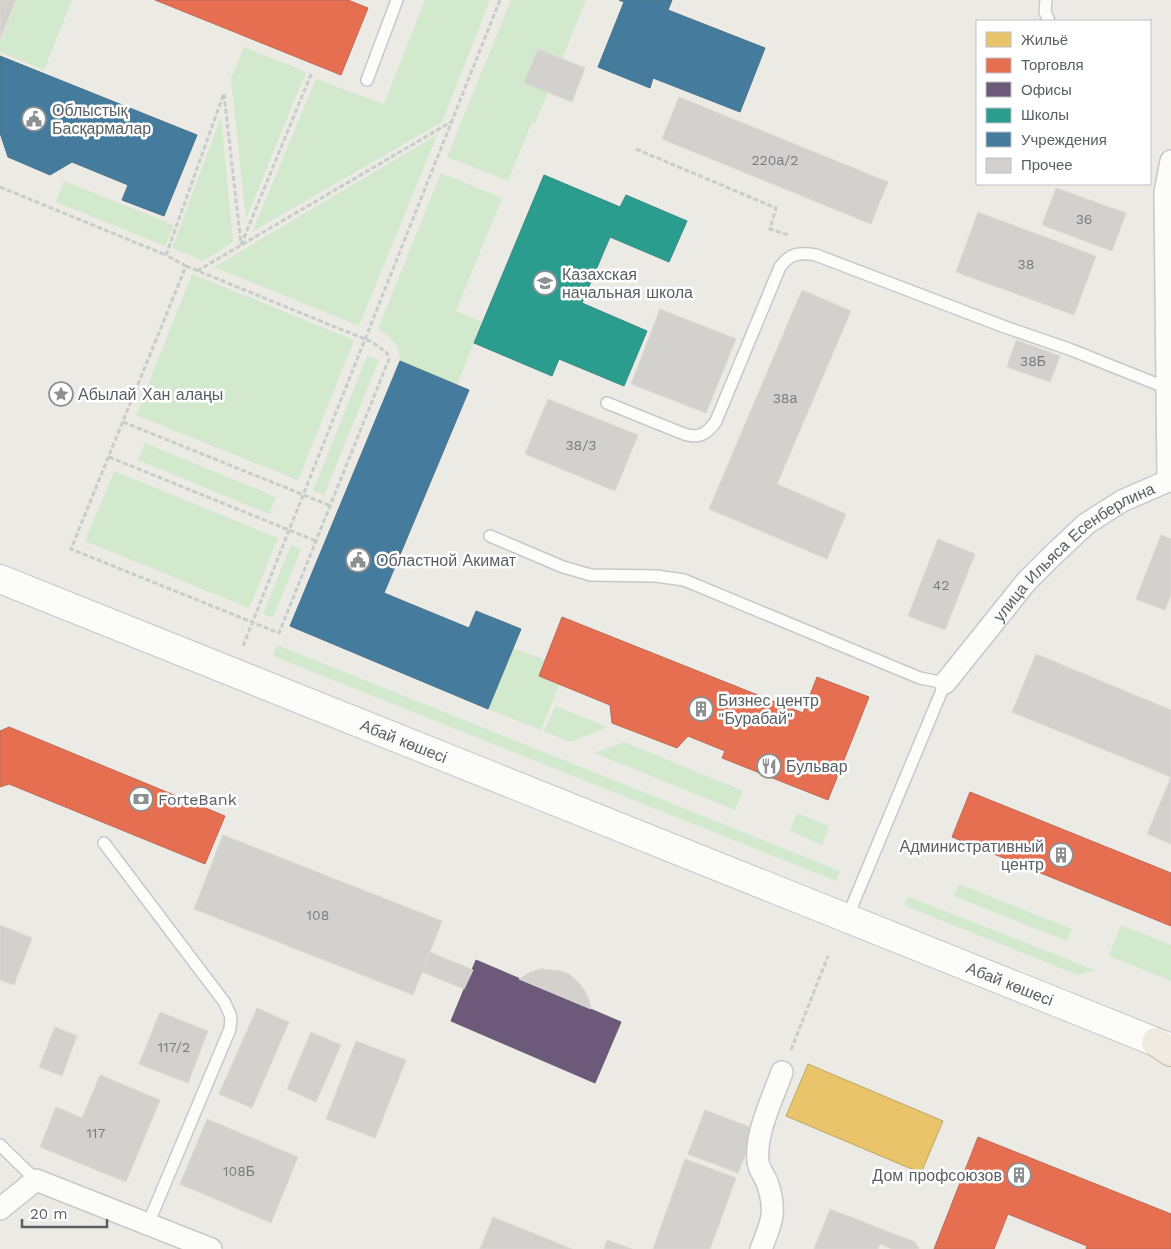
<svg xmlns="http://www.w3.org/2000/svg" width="1171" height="1249" font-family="'Work Sans',sans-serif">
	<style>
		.green { fill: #d2e9ce }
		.homes { fill: #e9c46a; stroke: #bea668 }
		.shops { fill: #e76f51; stroke: #bd6a57 }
		.offices { fill: #6d597a; stroke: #675b73 }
		.schools { fill: #2a9d8f; stroke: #388a82 }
		.public { fill: #457b9d; stroke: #4b738c }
		.building { fill: #d2d1ce; stroke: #dcd9d4 }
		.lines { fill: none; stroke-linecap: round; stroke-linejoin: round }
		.lane-casing { stroke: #c8c8c8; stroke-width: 14 }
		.street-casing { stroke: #c8c8c8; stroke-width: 24 }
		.secondary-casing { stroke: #c9c9c9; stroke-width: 30 }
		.highway-casing { stroke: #c4b392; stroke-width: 30 }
		.path { stroke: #c7cdc9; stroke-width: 3; stroke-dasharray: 5 2.5; stroke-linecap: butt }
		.lane { stroke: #fcfcfb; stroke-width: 11 }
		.street { stroke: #fcfcfb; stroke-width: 21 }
		.secondary { stroke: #fcfcfb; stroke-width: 28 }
		.highway { stroke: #efebe0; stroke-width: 28 }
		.labels { text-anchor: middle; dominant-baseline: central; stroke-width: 5; stroke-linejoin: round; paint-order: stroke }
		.number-label { font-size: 14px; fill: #797d80 }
		.poi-label { font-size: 16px; fill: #5a5f64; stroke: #fff; text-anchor: start }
		.street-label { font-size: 16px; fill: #5a5f64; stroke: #fff }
	</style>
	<rect width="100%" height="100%" fill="#eceae5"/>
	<path class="green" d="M 17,0 L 72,0 L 44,70 L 0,52 L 0,43 Z
		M 425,0 L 490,0 L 442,122 L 252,232 L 316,79 L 384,104 Z
		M 511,0 L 586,0 L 562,59 L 538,49 L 548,92 L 535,123 L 532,122 L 508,181 L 447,157 Z
		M 244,47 L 306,72 L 246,219 L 231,79 Z
		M 221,117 L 233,242 L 203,261 L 172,248 Z
		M 437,135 L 359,326 L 214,267 Z
		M 441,173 L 502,198 L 456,311 L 482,322 L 457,385 L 400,361 C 400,345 391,337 378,329 Z
		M 64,181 L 174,225 L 165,246 L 56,202 Z
		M 192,274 L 354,340 L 298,480 L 136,415 Z
		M 367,356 L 379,360 L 324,495 L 313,491 Z
		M 145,443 L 276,497 L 269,514 L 138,460 Z
		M 114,471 L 278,538 L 249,608 L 85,541 Z
		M 291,545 L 301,549 L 273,618 L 263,614 Z
		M 277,645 L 840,871 L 836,881 L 273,656 Z
		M 513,648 L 545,660 L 539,676 L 559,685 L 541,730 L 488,709 Z
		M 555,706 L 608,727 L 570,742 L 544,731 Z
		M 624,742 L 743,791 L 735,810 L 594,753 Z
		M 797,813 L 829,826 L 822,845 L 790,831 Z
		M 959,884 L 1072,929 L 1067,941 L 954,896 Z
		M 908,897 L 909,897 L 1095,970 L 1078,975 L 905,906 Z
		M 1121,925 L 1171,945 L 1171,981 L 1109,956 Z"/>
	<path class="homes" d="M 808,1064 L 943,1121 L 921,1173 L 786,1116 Z"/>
	<path class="shops" d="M 155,0 L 348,0 L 368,8 L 341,75 Z
		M 562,617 L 803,713 L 817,677 L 869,697 L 828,800 L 722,758 L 725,751 L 688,736 L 677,748 L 612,723 L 610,705 L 539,676 Z
		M 9,727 L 225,816 L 205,864 L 9,784 L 0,787 L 0,731 Z
		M 970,792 L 1171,873 L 1171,926 L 952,837 Z
		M 978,1137 L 1171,1214 L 1171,1249 L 1086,1249 L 1087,1246 L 1008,1214 L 994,1249 L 934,1249 Z"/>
	<path class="offices" d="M 476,960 L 621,1022 L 595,1083 L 451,1021 Z"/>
	<path class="schools" d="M 544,175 L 620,207 L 626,195 L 687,221 L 669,262 L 610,237 L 582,303 L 647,331 L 624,386 L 559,359 L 552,376 L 474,343 Z"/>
	<path class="public" d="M 619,0 L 672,0 L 668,10 L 765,48 L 740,112 L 653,78 L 650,88 L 598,67 L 624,2 Z
		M 0,56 L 197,135 L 164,216 L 122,200 L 128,185 L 72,162 L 50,175 L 8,157 L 0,133 Z
		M 400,361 L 469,390 L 384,593 L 469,628 L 476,611 L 521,629 L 488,709 L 290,626 Z"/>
	<path class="building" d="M 0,0 L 16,0 L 0,40 Z
		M 538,49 L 585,68 L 572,102 L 524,83 Z
		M 679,97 L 888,182 L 871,224 L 662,139 Z
		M 1056,188 L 1126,213 L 1112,251 L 1042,225 Z
		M 978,212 L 1096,256 L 1074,315 L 956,272 Z
		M 802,290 L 851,311 L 777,484 L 846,514 L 827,559 L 709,509 Z
		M 660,309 L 736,339 L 706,413 L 631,384 Z
		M 1016,340 L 1060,356 L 1050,382 L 1007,367 Z
		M 548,399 L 638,435 L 615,491 L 525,454 Z
		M 1161,535 L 1171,539 L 1171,594 L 1165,610 L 1136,599 Z
		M 938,539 L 975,554 L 945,630 L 908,616 Z
		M 1036,654 L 1171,710 L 1171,844 L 1147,834 L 1171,777 L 1012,712 Z
		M 223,835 L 442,921 L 413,995 L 194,909 Z
		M 0,925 L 32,938 L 14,985 L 0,980 Z
		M 430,952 L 473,970 L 464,989 L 422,972 Z
		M 541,969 L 561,971 L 569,974 L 579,983 L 585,991 L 589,1000 L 591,1009 L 519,979 L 530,972 Z
		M 257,1008 L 289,1022 L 252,1108 L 219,1094 Z
		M 160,1012 L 208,1031 L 188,1083 L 139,1064 Z
		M 55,1027 L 77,1036 L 62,1076 L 39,1067 Z
		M 311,1032 L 341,1045 L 316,1102 L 287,1089 Z
		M 356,1041 L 406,1060 L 375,1138 L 326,1119 Z
		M 100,1075 L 160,1100 L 126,1182 L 40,1147 L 56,1107 L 82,1118 Z
		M 705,1110 L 755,1129 L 738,1173 L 688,1154 Z
		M 207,1119 L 298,1157 L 271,1223 L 180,1184 Z
		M 685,1159 L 736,1178 L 710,1249 L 653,1249 Z
		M 830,1209 L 915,1242 L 919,1249 L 892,1249 L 880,1244 L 878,1249 L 814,1249 Z
		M 493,1217 L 572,1249 L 480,1249 Z
		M 607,1240 L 632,1249 L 604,1249 Z"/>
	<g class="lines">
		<g class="lane-casing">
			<path id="lane" d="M 1046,0 L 1045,12 L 1049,21
				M 367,80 L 397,0
				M 607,403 L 684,434 C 699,439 707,434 716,421 L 780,267 C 790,253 800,252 816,255 L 1005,327 L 1069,349 L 1167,388
				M 490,536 L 563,567 L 591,575 L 656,576 L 684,580 L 920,678 L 945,683 L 847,918
				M 104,843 L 225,1003 L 231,1017 L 230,1029 L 148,1224
				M 0,1145 L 36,1180"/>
		</g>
		<g class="street-casing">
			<g id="street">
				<path d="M 1168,481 L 1165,192 L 1171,161"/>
				<path id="s1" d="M 945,683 L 1026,582 L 1053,555 L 1086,524 L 1122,501 L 1168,481"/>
				<path d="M 0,1209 L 36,1180 L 211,1249"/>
				<path d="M 761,1249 C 772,1222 777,1211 767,1182 C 764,1175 758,1168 758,1161 C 755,1133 773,1098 782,1072"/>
			</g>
		</g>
		<g class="secondary-casing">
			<g id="secondary">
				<path id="s2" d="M 0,579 L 1171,1048"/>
			</g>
		</g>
		<g class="highway-casing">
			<path id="highway" d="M 1156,1042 L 1171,1052"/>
		</g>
		<path class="path" d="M 224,94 L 241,244
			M 636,149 L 776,208 L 770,229 L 788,235
			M 0,187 L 166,255
			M 241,245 L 312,72
			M 186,266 L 372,342 L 387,353 L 389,359 L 279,633 L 71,549 Z
			M 186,266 L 166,255 L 224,93
			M 197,271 L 451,122
			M 123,422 L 331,506
			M 109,457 L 316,541
			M 243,646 L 500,0
			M 791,1050 L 828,956"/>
		<use href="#lane" class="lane"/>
		<use href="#street" class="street"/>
		<use href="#secondary" class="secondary"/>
		<use href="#highway" class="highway"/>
	</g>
	<defs>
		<g id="civic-ring" transform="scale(1.25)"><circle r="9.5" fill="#fff" stroke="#8d9091" stroke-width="1.5"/><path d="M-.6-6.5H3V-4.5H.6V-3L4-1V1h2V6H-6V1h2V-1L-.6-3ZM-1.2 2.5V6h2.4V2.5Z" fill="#8d9091"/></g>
		<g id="school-ring" transform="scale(1.25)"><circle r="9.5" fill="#fff" stroke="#8d9091" stroke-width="1.5"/><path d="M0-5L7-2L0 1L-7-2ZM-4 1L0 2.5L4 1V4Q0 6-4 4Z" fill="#8d9091"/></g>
		<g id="sight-ring" transform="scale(1.25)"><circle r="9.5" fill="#fff" stroke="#8d9091" stroke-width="1.5"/><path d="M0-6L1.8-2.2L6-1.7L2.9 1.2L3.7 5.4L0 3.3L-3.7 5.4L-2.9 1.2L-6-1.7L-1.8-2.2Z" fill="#8d9091"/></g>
		<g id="building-ring" transform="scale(1.25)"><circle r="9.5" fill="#fff" stroke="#8d9091" stroke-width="1.5"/><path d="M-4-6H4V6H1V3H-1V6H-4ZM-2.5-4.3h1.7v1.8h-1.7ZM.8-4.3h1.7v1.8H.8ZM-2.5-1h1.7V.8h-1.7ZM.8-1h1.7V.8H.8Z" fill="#8d9091"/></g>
		<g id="restaurant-ring" transform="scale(1.25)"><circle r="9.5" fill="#fff" stroke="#8d9091" stroke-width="1.5"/><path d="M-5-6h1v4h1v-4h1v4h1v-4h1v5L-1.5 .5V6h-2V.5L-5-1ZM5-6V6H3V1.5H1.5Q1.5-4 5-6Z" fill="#8d9091"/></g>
		<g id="bank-ring" transform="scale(1.25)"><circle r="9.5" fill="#fff" stroke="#8d9091" stroke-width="1.5"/><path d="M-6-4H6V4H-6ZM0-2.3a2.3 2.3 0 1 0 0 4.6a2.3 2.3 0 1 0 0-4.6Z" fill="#8d9091"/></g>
	</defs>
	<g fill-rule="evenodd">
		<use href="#civic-ring" x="34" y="119"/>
		<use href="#school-ring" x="545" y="283"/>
		<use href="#sight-ring" x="61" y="394"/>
		<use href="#civic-ring" x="358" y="560"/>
		<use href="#building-ring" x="701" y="709"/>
		<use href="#restaurant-ring" x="769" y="766"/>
		<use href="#bank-ring" x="141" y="799"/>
		<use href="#building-ring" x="1061" y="855"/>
		<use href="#building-ring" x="1019" y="1175"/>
	</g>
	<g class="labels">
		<g class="number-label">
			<text x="775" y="160">220а/2</text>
			<text x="1084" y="219">36</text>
			<text x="1026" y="264">38</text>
			<text x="1033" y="361">38Б</text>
			<text x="785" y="398">38а</text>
			<text x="581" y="445">38/3</text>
			<text x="941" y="585">42</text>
			<text x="318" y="915">108</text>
			<text x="174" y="1047">117/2</text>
			<text x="96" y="1133">117</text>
			<text x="239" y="1171">108Б</text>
		</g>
		<g class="poi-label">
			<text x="52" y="110">Облыстық<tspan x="52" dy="18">Басқармалар</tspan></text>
			<text x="562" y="274">Казахская<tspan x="562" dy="18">начальная школа</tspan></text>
			<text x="78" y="394">Абылай Хан алаңы</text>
			<text x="376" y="560">Областной Акимат</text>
			<text x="718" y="700">Бизнес центр<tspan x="718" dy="18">"Бурабай"</tspan></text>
			<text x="786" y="766">Бульвар</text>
			<text x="158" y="799">ForteBank</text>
			<text x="1044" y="846" text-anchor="end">Административный<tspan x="1044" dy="18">центр</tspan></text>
			<text x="1002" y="1175" text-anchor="end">Дом профсоюзов</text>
		</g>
		<g class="street-label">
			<text stroke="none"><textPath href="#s1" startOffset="186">улица Ильяса Есенберлина</textPath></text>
			<text stroke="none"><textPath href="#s2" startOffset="435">Абай көшесі</textPath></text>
			<text stroke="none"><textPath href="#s2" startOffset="1088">Абай көшесі</textPath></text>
		</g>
	</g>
	<rect x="976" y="20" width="175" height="165" fill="#ffffff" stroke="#bdbfc1"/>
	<rect x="986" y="32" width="25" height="15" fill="#e9c46a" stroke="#bdbfc1"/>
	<text x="1021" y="45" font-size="15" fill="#5a5f64">Жильё</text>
	<rect x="986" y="58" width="25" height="15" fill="#e76f51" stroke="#bdbfc1"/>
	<text x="1021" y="70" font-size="15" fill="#5a5f64">Торговля</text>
	<rect x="986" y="82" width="25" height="15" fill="#6d597a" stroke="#bdbfc1"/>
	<text x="1021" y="95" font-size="15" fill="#5a5f64">Офисы</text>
	<rect x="986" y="108" width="25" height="15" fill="#2a9d8f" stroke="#bdbfc1"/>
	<text x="1021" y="120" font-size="15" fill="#5a5f64">Школы</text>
	<rect x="986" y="132" width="25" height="15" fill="#457b9d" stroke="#bdbfc1"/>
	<text x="1021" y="145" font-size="15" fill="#5a5f64">Учреждения</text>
	<rect x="986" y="158" width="25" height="15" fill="#d2d1ce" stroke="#bdbfc1"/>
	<text x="1021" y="170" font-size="15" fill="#5a5f64">Прочее</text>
	<path d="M22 1219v8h85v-8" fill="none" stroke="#5a5f64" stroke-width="2.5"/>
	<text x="30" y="1219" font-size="15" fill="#5a5f64" stroke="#ffffff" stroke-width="4" paint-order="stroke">20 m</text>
</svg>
